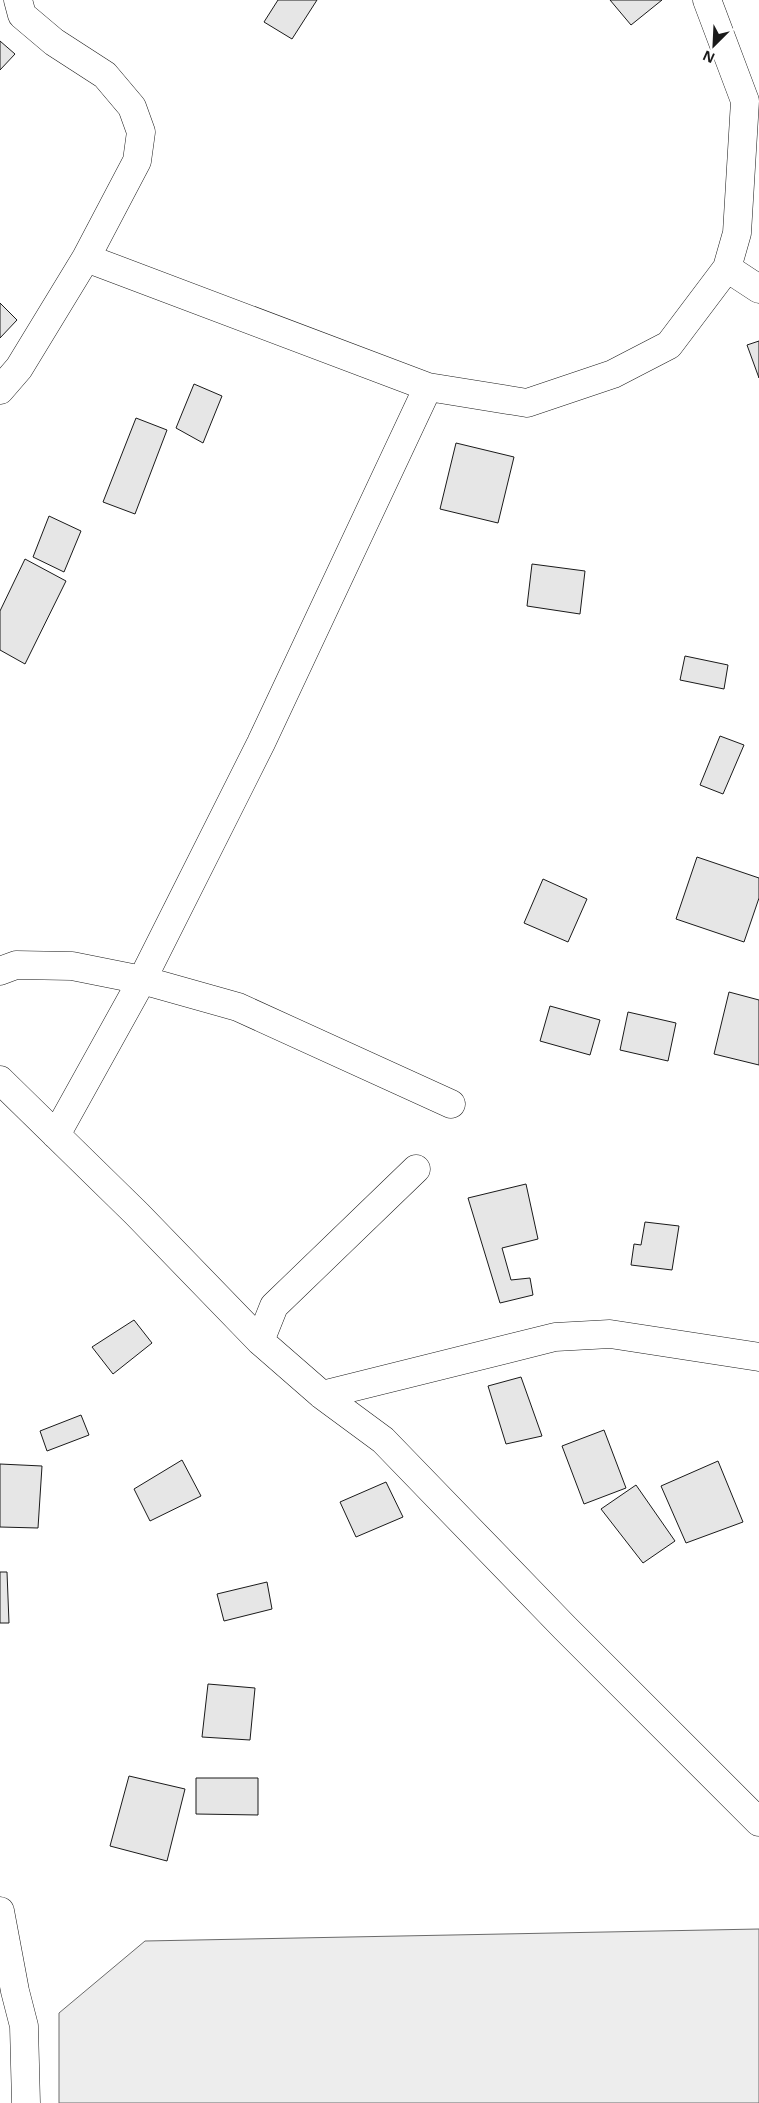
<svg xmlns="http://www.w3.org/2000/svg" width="759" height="2103" font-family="'Noto Sans',sans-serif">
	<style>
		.built { fill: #ededed; stroke: #6a6a6a }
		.building { fill: #e6e6e6; stroke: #1a1a1a }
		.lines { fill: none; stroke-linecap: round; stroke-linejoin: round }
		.minor-casing { stroke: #1a1a1a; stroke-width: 29 }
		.minor { stroke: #fff; stroke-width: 28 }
	</style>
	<rect width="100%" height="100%" fill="#fff"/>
	<path class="built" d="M 759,1929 L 759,2103 L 59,2103 L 59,2013 L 145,1941 Z"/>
	<path class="building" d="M 278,0 L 317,0 L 292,39 L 264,22 Z
		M 610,0 L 662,0 L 631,25 Z
		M 0,41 L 15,54 L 0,70 Z
		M 0,303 L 17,320 L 0,338 Z
		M 759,341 L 759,378 L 747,345 Z
		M 194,384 L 222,396 L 203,443 L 176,428 Z
		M 136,418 L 167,430 L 135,514 L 103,502 Z
		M 456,443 L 514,457 L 498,523 L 440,509 Z
		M 49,516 L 81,531 L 64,572 L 33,557 Z
		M 25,559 L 66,581 L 25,664 L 0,650 L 0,611 Z
		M 532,564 L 585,571 L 580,614 L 527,606 Z
		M 685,656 L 728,665 L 724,689 L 680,680 Z
		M 720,736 L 744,745 L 723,794 L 700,785 Z
		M 697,857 L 759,878 L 759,898 L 744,942 L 676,919 Z
		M 543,879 L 587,899 L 568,942 L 524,923 Z
		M 729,992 L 759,1000 L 759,1065 L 714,1054 Z
		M 550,1006 L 600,1020 L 590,1055 L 540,1041 Z
		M 628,1012 L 676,1023 L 668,1061 L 620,1050 Z
		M 526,1184 L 538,1239 L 502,1248 L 511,1280 L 530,1278 L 533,1295 L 500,1303 L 468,1198 Z
		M 645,1222 L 679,1226 L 672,1270 L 631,1265 L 634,1244 L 641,1245 Z
		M 134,1320 L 152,1343 L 113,1374 L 92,1347 Z
		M 521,1377 L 542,1436 L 506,1444 L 488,1386 Z
		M 81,1415 L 89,1435 L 47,1451 L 40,1431 Z
		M 604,1430 L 626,1488 L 584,1504 L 562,1446 Z
		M 182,1460 L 201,1496 L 150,1521 L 134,1489 Z
		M 718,1461 L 743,1522 L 686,1543 L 661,1486 Z
		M 0,1464 L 42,1466 L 38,1528 L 0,1527 Z
		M 386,1482 L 403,1517 L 356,1537 L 340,1502 Z
		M 636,1485 L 675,1541 L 643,1563 L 601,1509 Z
		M 0,1572 L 7,1572 L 9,1623 L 0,1623 Z
		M 267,1582 L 272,1609 L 224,1621 L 217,1594 Z
		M 208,1684 L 255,1688 L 250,1740 L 202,1737 Z
		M 129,1776 L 185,1789 L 167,1861 L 110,1846 Z
		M 196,1778 L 258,1778 L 258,1815 L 196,1814 Z"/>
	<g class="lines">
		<g class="minor-casing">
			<path id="minor" d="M 86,258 L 428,387 L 527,403 L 613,374 L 669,345 L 727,268 L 737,233 L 745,101 L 707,0
				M 727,268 L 759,289
				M 0,390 L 19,368 L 86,258 L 137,161 L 141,132 L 132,107 L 105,75 L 54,42 L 22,15 L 18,0
				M 0,971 L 16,965 L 72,966 L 142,980 L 238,1007 L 451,1104
				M 0,1080 L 137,1214 L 260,1341 L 322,1395 L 383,1440 L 565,1628 L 759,1822
				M 56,1135 L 142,980 L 261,743 L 428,387
				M 260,1341 L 274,1306 L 416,1169
				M 322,1395 L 555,1337 L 610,1334 L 759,1357
				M 0,1911 L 15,1991 L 24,2026 L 26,2103"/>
		</g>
		<use href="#minor" class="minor"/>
	</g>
	<g transform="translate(714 45) rotate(204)" stroke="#ffffff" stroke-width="4" paint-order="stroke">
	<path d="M0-4L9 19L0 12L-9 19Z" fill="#1a1a1a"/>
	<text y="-8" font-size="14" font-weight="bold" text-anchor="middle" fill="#1a1a1a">N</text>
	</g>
</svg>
